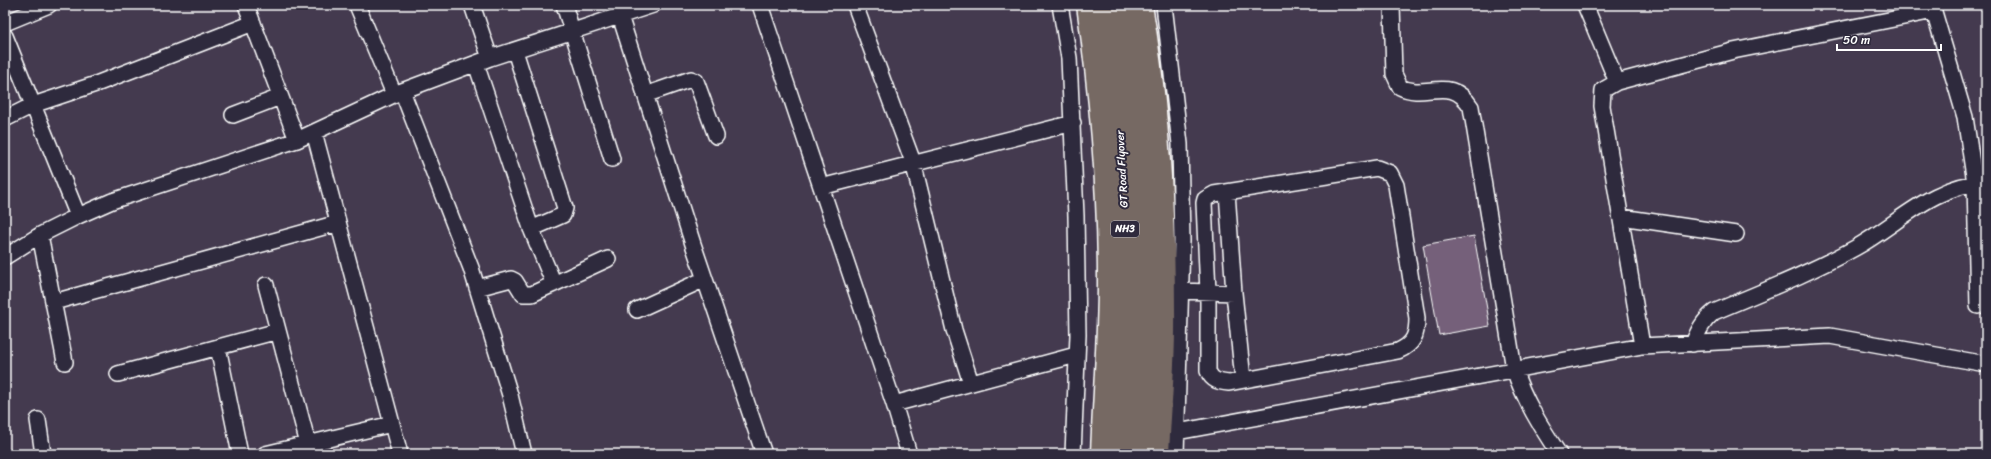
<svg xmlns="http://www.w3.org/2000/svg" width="1991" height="459" font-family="Sriracha,sans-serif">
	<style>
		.building { fill: #74617a; stroke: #fff }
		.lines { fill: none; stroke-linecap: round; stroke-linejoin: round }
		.minor-casing { stroke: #fff; stroke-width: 18 }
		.highway-casing { stroke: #fff; stroke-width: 25 }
		.minor { stroke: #2f2a3d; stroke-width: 15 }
		.highway { stroke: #766964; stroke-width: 22 }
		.labels { text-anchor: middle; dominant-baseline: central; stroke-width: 4; stroke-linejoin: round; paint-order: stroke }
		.shield { fill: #2f2a3d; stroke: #c1bfc5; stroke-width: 1 }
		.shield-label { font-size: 10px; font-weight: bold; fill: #fff }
		.street-label { font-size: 11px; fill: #fff; stroke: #2f2a3d }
	</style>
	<rect width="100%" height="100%" fill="#443a4f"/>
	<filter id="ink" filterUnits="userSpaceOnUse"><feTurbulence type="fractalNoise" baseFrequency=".025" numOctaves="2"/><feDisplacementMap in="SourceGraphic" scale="8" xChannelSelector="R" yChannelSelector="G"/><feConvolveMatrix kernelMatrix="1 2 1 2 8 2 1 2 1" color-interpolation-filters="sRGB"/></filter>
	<g filter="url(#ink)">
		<path class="building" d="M 1474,236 L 1490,326 L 1439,335 L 1423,245 Z"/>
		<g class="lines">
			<g class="minor-casing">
				<path id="minor" d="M 246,5 L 297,140
					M 357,5 L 394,94
					M 472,5 L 490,58
					M 564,5 L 612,159
					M 760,5 L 894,404 L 909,454
					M 855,5 L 913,162 L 954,330 L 971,383
					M 1060,5 L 1069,58 L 1076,216 L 1078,335 L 1073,454
					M 1164,5 L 1180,144 L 1182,241 L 1176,454
					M 1392,5 L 1394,74 L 1400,87 C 1426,100 1451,74 1471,107 L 1514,369 C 1524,400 1541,427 1559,454
					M 1585,5 L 1617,82
					M 1932,5 L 1965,117 L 1975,183 L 1978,306
					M 620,16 L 693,244 L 764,454
					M 5,23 L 49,5
					M 5,36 L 78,216
					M 515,51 L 565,208 L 563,215 L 531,229
					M 476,64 L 532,231 L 554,284
					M 402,91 L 471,268 L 510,395 L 524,454
					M 645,95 L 691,79 L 696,81 L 716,136
					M 233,115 L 280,97
					M 5,119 L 33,105 L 96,84 L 253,23
					M 314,132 L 400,454
					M 1377,168 L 1390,173 L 1396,185 L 1417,318 C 1417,335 1414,344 1398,351 L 1229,383 C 1219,382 1212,381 1208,371 L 1208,292 L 1204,203 L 1205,199 L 1214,194 Z
					M 821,187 L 1073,123
					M 1227,192 L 1234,293 L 1243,380
					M 1621,217 L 1736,234
					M 40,235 L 65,362
					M 5,257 L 40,235 L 78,216 L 112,201 L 297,140 L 402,91 L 490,58 L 653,5
					M 266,285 L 308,444
					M 477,288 L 511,279 L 515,281 L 523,294 L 532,294 L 608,259
					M 1181,291 L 1234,293
					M 54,302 L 338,223
					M 637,310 L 705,279
					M 1693,344 C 1698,331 1703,321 1714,312 C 1761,292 1810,273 1855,248 C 1901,222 1931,186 1986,182
					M 1642,346 L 1602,106 L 1603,90 L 1617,82 L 1733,51 L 1934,11
					M 218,347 L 240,454
					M 118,374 L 278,331
					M 894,404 L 1076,355
					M 38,420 L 43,454
					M 1177,432 L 1642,346 L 1830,336 L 1986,364
					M 265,454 L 392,424"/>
			</g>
			<g class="highway-casing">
				<path id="highway" d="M 1088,5 C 1101,97 1109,189 1109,282 C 1109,339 1104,397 1102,454
					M 1104,5 C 1131,153 1130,305 1120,454
					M 1123,5 C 1136,94 1145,186 1145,276 C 1145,335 1140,396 1136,454
					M 1141,5 C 1158,106 1164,210 1164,312 C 1165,359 1160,407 1158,454"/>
			</g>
			<use href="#minor" class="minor"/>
			<use href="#highway" class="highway"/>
		</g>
	</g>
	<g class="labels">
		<rect class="shield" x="1111" y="221" width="28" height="16" rx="3"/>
		<g class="shield-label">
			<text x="1125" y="229">NH3</text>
		</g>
		<g class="street-label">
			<text transform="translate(1122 169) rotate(-93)">GT Road Flyover</text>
		</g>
	</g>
	<rect width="1991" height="459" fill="none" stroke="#2f2a3d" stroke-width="20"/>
	<rect x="10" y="10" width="1971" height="439" fill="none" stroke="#fff" stroke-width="1.5" filter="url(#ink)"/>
	<path d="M1837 44v6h104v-6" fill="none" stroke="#ffffff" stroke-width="2"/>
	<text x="1843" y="44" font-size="12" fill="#ffffff" stroke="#2f2a3d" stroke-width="3" paint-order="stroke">50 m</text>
</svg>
